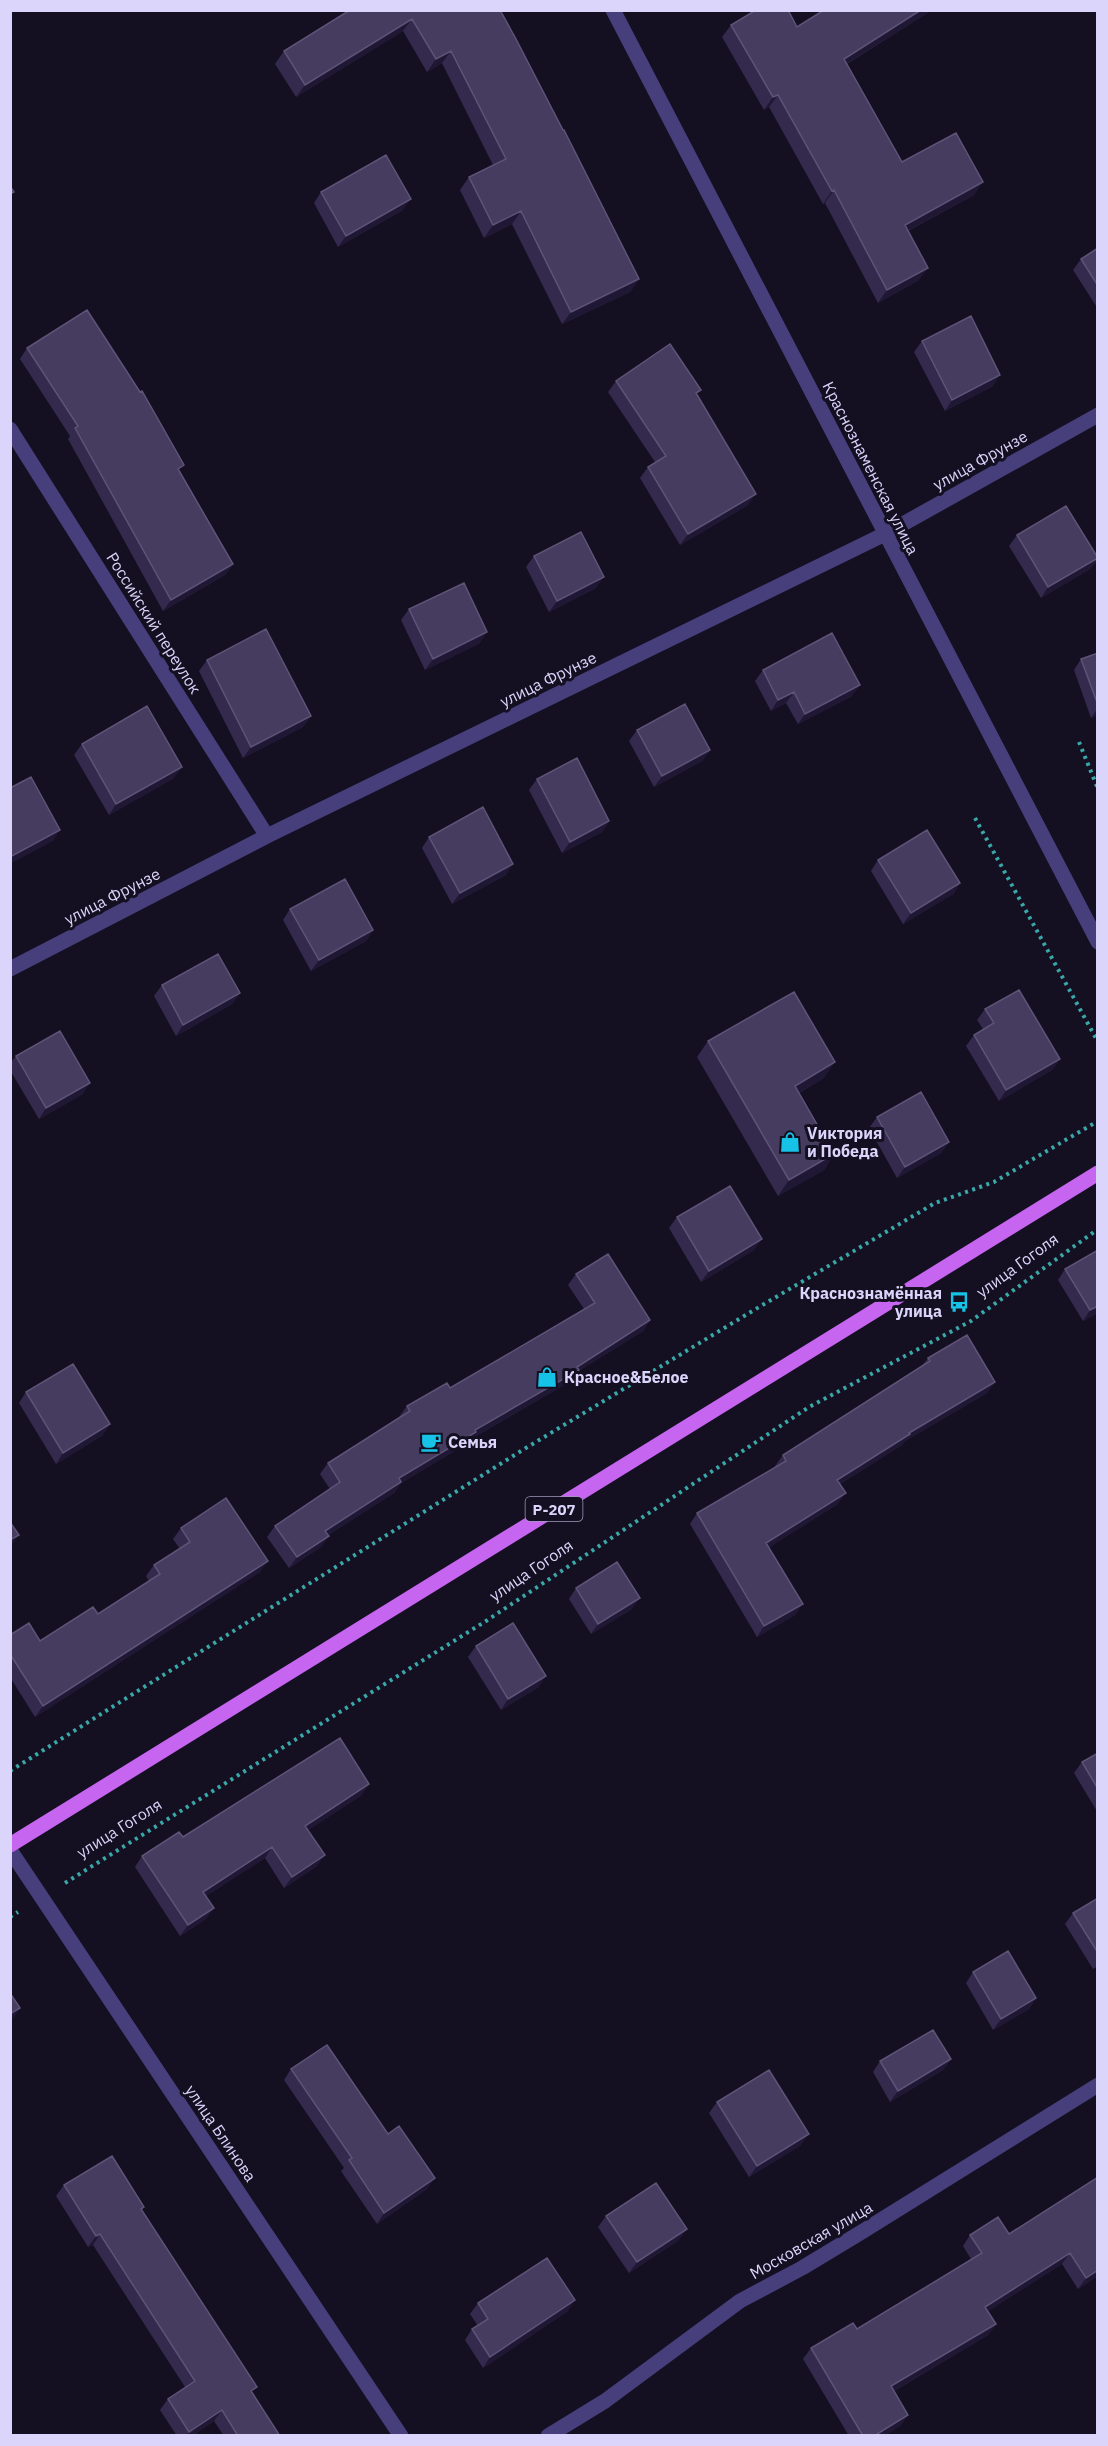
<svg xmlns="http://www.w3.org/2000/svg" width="1108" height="2446" font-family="'IBM Plex Sans',sans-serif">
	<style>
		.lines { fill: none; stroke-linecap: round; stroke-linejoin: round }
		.path { stroke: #3aa8a9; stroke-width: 4; stroke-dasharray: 3 4.5; stroke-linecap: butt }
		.street { stroke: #463f7c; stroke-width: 15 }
		.primary { stroke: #c665f0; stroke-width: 15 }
		.wall { fill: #342a4d }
		.shaded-wall { fill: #1f1834 }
		.building { fill: #463c60; stroke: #5d5478; stroke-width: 1.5 }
		.labels { text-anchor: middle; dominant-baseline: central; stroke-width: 6; stroke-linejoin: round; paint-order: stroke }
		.shield { fill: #141021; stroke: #9f99ba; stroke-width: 1.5 }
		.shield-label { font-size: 15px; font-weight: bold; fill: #dbd4fb }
		.street-label { font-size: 16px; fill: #dbd4fb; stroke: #141021 }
		.poi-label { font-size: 16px; font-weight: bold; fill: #dbd4fb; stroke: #141021; text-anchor: start }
	</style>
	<rect width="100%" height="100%" fill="#141021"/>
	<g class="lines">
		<path class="path" d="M 1079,742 L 1098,789
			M 975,818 L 1098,1042
			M 10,1771 L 521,1451 L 749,1313 L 935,1203 L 994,1182 L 1098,1121
			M 65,1883 L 486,1621 L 809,1407 L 971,1321 L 1098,1229
			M 10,1917 L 18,1912"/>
		<path class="street" d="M 613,10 L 1098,942
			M 10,429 L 267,836
			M 10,969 L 267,836 L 885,534 L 1098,415
			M 10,1850 L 401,2436
			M 548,2436 L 605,2401 L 740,2301 L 802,2268 L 860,2233 L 1098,2085"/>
		<path class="primary" d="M 10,1845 L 1098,1173"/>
	</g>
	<path class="wall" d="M 349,10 L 500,10 L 639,279 L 630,292 L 562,324 L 512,224 L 484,238 L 460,190 L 469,177 L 493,165 L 442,63 L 427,72 L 403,31 L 296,97 L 275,64 L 284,51 Z
		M 824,10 L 932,10 L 847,64 L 902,162 L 974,195 L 908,231 L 919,280 L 878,303 L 825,203 L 823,204 L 769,107 L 764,110 L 722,37 L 731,25 L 797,27 Z
		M 321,192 L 403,210 L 338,247 L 314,203 Z
		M 1098,248 L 1098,309 L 1073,270 L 1081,259 Z
		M 922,341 L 993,386 L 945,411 L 914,352 Z
		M 27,348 L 180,471 L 233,564 L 225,575 L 163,611 L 68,439 L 70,436 L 20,359 Z
		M 616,381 L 698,395 L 748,505 L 680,545 L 640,478 L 648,467 L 655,462 L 608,392 Z
		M 1017,535 L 1098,559 L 1090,569 L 1041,598 L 1009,546 Z
		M 534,556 L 596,588 L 549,612 L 526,567 Z
		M 409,609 L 480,643 L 425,670 L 401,620 Z
		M 1098,653 L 1098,715 L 1091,718 L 1074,670 L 1081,659 Z
		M 207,660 L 311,716 L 303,727 L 243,758 L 199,671 Z
		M 763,670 L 852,696 L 798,724 L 786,703 L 771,711 L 755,681 Z
		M 637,730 L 710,750 L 702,761 L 654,787 L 629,741 Z
		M 82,744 L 174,778 L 109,815 L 74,755 Z
		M 537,779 L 609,821 L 602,832 L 562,853 L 529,790 Z
		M 429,837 L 506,875 L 452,904 L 422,848 Z
		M 878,860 L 960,883 L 953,894 L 903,924 L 871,871 Z
		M 290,909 L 373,930 L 366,941 L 311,971 L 283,920 Z
		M 162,985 L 240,993 L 232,1004 L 176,1036 L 154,996 Z
		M 985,1009 L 1060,1059 L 1052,1070 L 999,1101 L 966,1046 L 974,1035 L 983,1029 L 977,1020 Z
		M 708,1041 L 824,1078 L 799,1093 L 834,1154 L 824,1170 L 778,1196 L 697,1057 Z
		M 16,1056 L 83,1094 L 39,1119 L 10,1070 L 10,1063 Z
		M 877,1117 L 949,1142 L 941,1153 L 897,1178 L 869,1128 Z
		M 677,1217 L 754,1250 L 701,1282 L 669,1228 Z
		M 1098,1250 L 1098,1313 L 1083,1321 L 1058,1280 L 1065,1269 Z
		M 576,1274 L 650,1320 L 643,1331 L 577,1372 L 571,1381 L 471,1439 L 468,1443 L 401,1483 L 394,1493 L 328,1535 L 321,1547 L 289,1568 L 267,1537 L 275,1526 L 330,1489 L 320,1474 L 328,1463 L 399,1417 L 407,1406 L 450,1388 L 584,1309 L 568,1285 Z
		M 928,1358 L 995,1382 L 987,1393 L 905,1441 L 902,1445 L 840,1484 L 838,1504 L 769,1547 L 795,1615 L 757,1637 L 690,1524 L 697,1513 L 775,1467 L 775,1466 L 783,1455 L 921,1367 Z
		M 26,1392 L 103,1435 L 56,1464 L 19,1403 Z
		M 181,1528 L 260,1572 L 35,1717 L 10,1677 L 10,1635 L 40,1641 L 98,1614 L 149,1581 L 146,1576 L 154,1565 L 180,1549 L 173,1539 Z
		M 576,1588 L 632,1609 L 591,1634 L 569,1599 Z
		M 476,1646 L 539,1687 L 501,1710 L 468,1657 Z
		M 1098,1753 L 1098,1813 L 1074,1773 L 1082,1762 Z
		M 362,1795 L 308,1830 L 317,1866 L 284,1888 L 265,1858 L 206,1896 L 206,1919 L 180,1936 L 135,1867 L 142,1856 L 183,1837 Z
		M 1098,1898 L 1098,1966 L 1093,1969 L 1065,1924 L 1073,1913 Z
		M 973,1972 L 1036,1998 L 1029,2009 L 993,2030 L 966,1983 Z
		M 951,2059 L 943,2070 L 890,2102 L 873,2072 L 880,2061 Z
		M 291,2069 L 427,2189 L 377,2224 L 341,2171 L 344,2168 L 284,2080 Z
		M 717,2102 L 801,2145 L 749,2177 L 709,2113 Z
		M 1098,2177 L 1098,2276 L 1078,2289 L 1062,2264 L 988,2311 L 996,2324 L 988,2335 L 894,2391 L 908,2415 L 900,2426 L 884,2436 L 849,2436 L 803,2359 L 811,2348 L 857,2329 L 971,2259 L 963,2246 L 970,2235 L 1009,2234 Z
		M 64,2185 L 144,2207 L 142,2210 L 253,2393 L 280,2436 L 224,2436 L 214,2421 L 192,2436 L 177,2436 L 160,2410 L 168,2399 L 185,2387 L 93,2245 L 88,2247 L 56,2196 Z
		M 606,2216 L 679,2240 L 629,2273 L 598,2227 Z
		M 478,2303 L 568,2311 L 483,2368 L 465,2340 L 472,2329 L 478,2326 L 470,2314 Z"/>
	<path class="shaded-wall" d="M 921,10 L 932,10 L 835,71 L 844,59 Z
		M 412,19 L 403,31 L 296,97 L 305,85 Z
		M 451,51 L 442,63 L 427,72 L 436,59 Z
		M 778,95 L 769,107 L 764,110 L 773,97 Z
		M 983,182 L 974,195 L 896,237 L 905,225 Z
		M 834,190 L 825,203 L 823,204 L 832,191 Z
		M 411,199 L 403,210 L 338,247 L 346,236 Z
		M 521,211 L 512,224 L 484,238 L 493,225 Z
		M 928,268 L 919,280 L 878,303 L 887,290 Z
		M 639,279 L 630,292 L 562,324 L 571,312 Z
		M 1000,375 L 993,386 L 945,411 L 952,400 Z
		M 756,494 L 748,505 L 680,545 L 688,534 Z
		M 1098,558 L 1090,569 L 1041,598 L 1048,587 Z
		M 233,564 L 225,575 L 163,611 L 171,600 Z
		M 604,577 L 596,588 L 549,612 L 557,601 Z
		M 487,632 L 480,643 L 425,670 L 433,659 Z
		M 860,685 L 852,696 L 798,724 L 805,714 Z
		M 794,692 L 786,703 L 771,711 L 778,700 Z
		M 1098,708 L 1098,715 L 1091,718 Z
		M 311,716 L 303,727 L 243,758 L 251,747 Z
		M 710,750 L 702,761 L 654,787 L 662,776 Z
		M 182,767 L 174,778 L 109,815 L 116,804 Z
		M 609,821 L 602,832 L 562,853 L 570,842 Z
		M 60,830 L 53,841 L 10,864 L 10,857 Z
		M 513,864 L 506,875 L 452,904 L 460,893 Z
		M 960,883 L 953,894 L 903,924 L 911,913 Z
		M 373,930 L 366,941 L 311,971 L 319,960 Z
		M 240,993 L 232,1004 L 176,1036 L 183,1025 Z
		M 1060,1059 L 1052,1070 L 999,1101 L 1006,1090 Z
		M 835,1062 L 824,1078 L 784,1101 L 795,1086 Z
		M 90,1083 L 83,1094 L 39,1119 L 46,1108 Z
		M 949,1142 L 941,1153 L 897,1178 L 905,1167 Z
		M 834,1154 L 824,1170 L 778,1196 L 789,1180 Z
		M 762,1239 L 754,1250 L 701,1282 L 709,1271 Z
		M 1098,1306 L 1098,1313 L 1083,1321 L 1090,1310 Z
		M 650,1320 L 643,1331 L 577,1372 L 571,1381 L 471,1439 L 468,1443 L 401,1483 L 394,1493 L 318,1542 L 325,1531 L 399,1478 Z
		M 995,1382 L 987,1393 L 905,1441 L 902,1445 L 830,1490 L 837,1480 L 909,1433 Z
		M 110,1424 L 103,1435 L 56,1464 L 63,1453 Z
		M 846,1493 L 838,1504 L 759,1554 L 766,1543 Z
		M 19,1535 L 11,1546 L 10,1546 L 10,1540 Z
		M 329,1536 L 321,1547 L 289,1568 L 297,1557 Z
		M 268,1561 L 260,1572 L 35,1717 L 43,1706 Z
		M 640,1598 L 632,1609 L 591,1634 L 598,1624 Z
		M 803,1604 L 795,1615 L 757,1637 L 764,1626 Z
		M 546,1676 L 539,1687 L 501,1710 L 508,1699 Z
		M 369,1784 L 362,1795 L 298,1837 L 305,1826 Z
		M 272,1847 L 265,1858 L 196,1903 L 203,1892 Z
		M 325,1855 L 317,1866 L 284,1888 L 292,1877 Z
		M 214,1908 L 206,1919 L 180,1936 L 188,1925 Z
		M 1036,1998 L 1029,2009 L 993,2030 L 1001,2019 Z
		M 20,2008 L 13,2019 L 10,2020 L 10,2014 Z
		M 951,2059 L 943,2070 L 890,2102 L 898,2091 Z
		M 809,2134 L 801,2145 L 749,2177 L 757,2166 Z
		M 435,2178 L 427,2189 L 377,2224 L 384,2213 Z
		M 687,2229 L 679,2240 L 629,2273 L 637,2262 Z
		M 100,2234 L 93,2245 L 88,2247 L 96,2236 Z
		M 1070,2253 L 1062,2264 L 978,2318 L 985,2307 Z
		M 1098,2270 L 1098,2276 L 1078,2289 L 1086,2278 Z
		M 575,2300 L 568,2311 L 483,2368 L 490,2357 Z
		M 996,2324 L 988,2335 L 883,2397 L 891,2386 Z
		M 222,2410 L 214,2421 L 192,2436 L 186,2436 L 189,2432 Z
		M 908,2415 L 900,2426 L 884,2436 L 874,2436 Z"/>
	<path class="building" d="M 350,10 L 500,10 L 516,39 L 563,130 L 564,130 L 639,279 L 571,312 L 521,211 L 493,225 L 469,177 L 506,159 L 451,51 L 436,59 L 412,19 L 305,85 L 284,51 Z
		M 756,10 L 788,10 L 797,27 L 824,10 L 921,10 L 844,59 L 902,162 L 956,133 L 983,182 L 905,225 L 928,268 L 887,290 L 834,190 L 832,191 L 778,95 L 773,97 L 731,25 Z
		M 386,155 L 411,199 L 346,236 L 321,192 Z
		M 10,186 L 14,192 L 10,194 Z
		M 1098,248 L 1098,286 L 1081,259 Z
		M 87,310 L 140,392 L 142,391 L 184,465 L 178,469 L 233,564 L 171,600 L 75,428 L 78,426 L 27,348 Z
		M 971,316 L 1000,375 L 952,400 L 922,341 Z
		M 670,344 L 701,390 L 696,393 L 756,494 L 688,534 L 648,467 L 666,456 L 616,381 Z
		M 1066,506 L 1098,558 L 1048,587 L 1017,535 Z
		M 581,532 L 604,577 L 557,601 L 534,556 Z
		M 464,583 L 487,632 L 433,659 L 409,609 Z
		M 266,629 L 311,716 L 251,747 L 207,660 Z
		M 832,633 L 860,685 L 805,714 L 794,692 L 778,700 L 763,670 Z
		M 1098,653 L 1098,705 L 1081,659 Z
		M 685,704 L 710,750 L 662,776 L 637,730 Z
		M 147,706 L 182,767 L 116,804 L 82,744 Z
		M 577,758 L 609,821 L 570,842 L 537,779 Z
		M 31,777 L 60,830 L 10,857 L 10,788 Z
		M 483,807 L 513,864 L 460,893 L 429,837 Z
		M 927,830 L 960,883 L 911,913 L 878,860 Z
		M 345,879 L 373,930 L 319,960 L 290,909 Z
		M 218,954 L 240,993 L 183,1025 L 162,985 Z
		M 1019,990 L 1060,1059 L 1006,1090 L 974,1035 L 994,1023 L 985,1009 Z
		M 794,992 L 835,1062 L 795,1086 L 834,1154 L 789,1180 L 708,1041 Z
		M 60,1031 L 90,1083 L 46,1108 L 16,1056 Z
		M 921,1092 L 949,1142 L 905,1167 L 877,1117 Z
		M 730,1186 L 762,1239 L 709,1271 L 677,1217 Z
		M 1098,1250 L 1098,1306 L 1090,1310 L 1065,1269 Z
		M 608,1254 L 650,1320 L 577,1367 L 579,1370 L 475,1430 L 476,1432 L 399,1478 L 401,1482 L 325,1531 L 329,1536 L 297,1557 L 275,1526 L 340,1482 L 328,1463 L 410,1411 L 407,1406 L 447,1383 L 450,1388 L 595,1303 L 576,1274 Z
		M 967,1335 L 995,1382 L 909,1433 L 910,1434 L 837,1480 L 846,1493 L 766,1543 L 803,1604 L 764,1626 L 697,1513 L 786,1461 L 783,1455 L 930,1361 L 928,1358 Z
		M 73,1364 L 110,1424 L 63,1453 L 26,1392 Z
		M 226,1498 L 268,1561 L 43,1706 L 10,1654 L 10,1635 L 29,1623 L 40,1641 L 93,1607 L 98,1614 L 160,1574 L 154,1565 L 190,1542 L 181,1528 Z
		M 10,1522 L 19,1535 L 10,1540 Z
		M 617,1562 L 640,1598 L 598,1624 L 576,1588 Z
		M 513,1623 L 546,1676 L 508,1699 L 476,1646 Z
		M 340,1738 L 369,1784 L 305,1826 L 325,1855 L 292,1877 L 272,1847 L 203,1892 L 214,1908 L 188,1925 L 142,1856 L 179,1832 L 183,1837 Z
		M 1098,1753 L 1098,1789 L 1082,1762 Z
		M 1098,1898 L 1098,1953 L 1073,1913 Z
		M 1008,1951 L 1036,1998 L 1001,2019 L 973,1972 Z
		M 10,1993 L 20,2008 L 10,2014 Z
		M 933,2030 L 951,2059 L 898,2091 L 880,2061 Z
		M 327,2045 L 388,2134 L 399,2126 L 435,2178 L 384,2213 L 349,2160 L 352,2158 L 291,2069 Z
		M 769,2070 L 809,2134 L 757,2166 L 717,2102 Z
		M 112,2156 L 144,2207 L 141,2209 L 257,2387 L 251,2391 L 280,2436 L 238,2436 L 222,2410 L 189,2432 L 168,2399 L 195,2381 L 100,2234 L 96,2236 L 64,2185 Z
		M 1098,2177 L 1098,2270 L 1086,2278 L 1070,2253 L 985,2307 L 996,2324 L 891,2386 L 908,2415 L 874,2436 L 863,2436 L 811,2348 L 853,2323 L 857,2329 L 982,2253 L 970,2235 L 998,2217 L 1009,2234 Z
		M 656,2183 L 687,2229 L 637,2262 L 606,2216 Z
		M 547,2258 L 575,2300 L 490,2357 L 472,2329 L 488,2319 L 478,2303 Z"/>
	<defs>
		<g id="shop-bare" transform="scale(1.62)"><path d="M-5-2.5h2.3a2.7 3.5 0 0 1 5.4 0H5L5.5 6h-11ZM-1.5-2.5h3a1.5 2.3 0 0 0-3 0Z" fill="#16c2e5" stroke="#141021" stroke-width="2.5" paint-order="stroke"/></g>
		<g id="bus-bare" transform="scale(1.62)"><path d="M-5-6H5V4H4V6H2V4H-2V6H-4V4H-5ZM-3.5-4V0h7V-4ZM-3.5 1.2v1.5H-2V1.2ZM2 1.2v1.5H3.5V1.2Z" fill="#16c2e5" stroke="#141021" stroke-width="2.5" paint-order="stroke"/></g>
		<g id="cafe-bare" transform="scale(1.62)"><path d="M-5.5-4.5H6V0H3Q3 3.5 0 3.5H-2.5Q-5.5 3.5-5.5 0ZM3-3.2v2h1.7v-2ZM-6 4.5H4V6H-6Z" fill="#16c2e5" stroke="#141021" stroke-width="2.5" paint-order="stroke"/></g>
	</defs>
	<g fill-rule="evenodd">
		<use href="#shop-bare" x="790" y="1142"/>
		<use href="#bus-bare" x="959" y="1302"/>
		<use href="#shop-bare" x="547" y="1377"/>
		<use href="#cafe-bare" x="431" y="1442"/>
	</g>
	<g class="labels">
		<rect class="shield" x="525.5" y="1497" width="57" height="24" rx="4.5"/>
		<g class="shield-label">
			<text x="554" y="1509">Р-207</text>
		</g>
		<g class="street-label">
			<text transform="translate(980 460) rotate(-29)">улица Фрунзе</text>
			<text transform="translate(871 468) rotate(63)">Краснознаменская улица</text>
			<text transform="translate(154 623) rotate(58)">Российский переулок</text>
			<text transform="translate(548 679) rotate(-26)">улица Фрунзе</text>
			<text transform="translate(112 896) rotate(-27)">улица Фрунзе</text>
			<text transform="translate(1017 1265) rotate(-36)">улица Гоголя</text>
			<text transform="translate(531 1570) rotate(-34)">улица Гоголя</text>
			<text transform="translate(119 1828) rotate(-32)">улица Гоголя</text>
			<text transform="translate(221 2133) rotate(56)">улица Блинова</text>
			<text transform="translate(811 2240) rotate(-30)">Московская улица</text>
		</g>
		<g class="poi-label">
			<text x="807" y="1133">Vиктория<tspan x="807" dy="18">и Победа</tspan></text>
			<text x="942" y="1293" text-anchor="end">Краснознамённая<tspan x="942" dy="18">улица</tspan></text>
			<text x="564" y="1377">Красное&amp;Белое</text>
			<text x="448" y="1442">Семья</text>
		</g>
	</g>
	<rect width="1108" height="2446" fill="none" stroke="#dbd4fb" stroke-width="24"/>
</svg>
